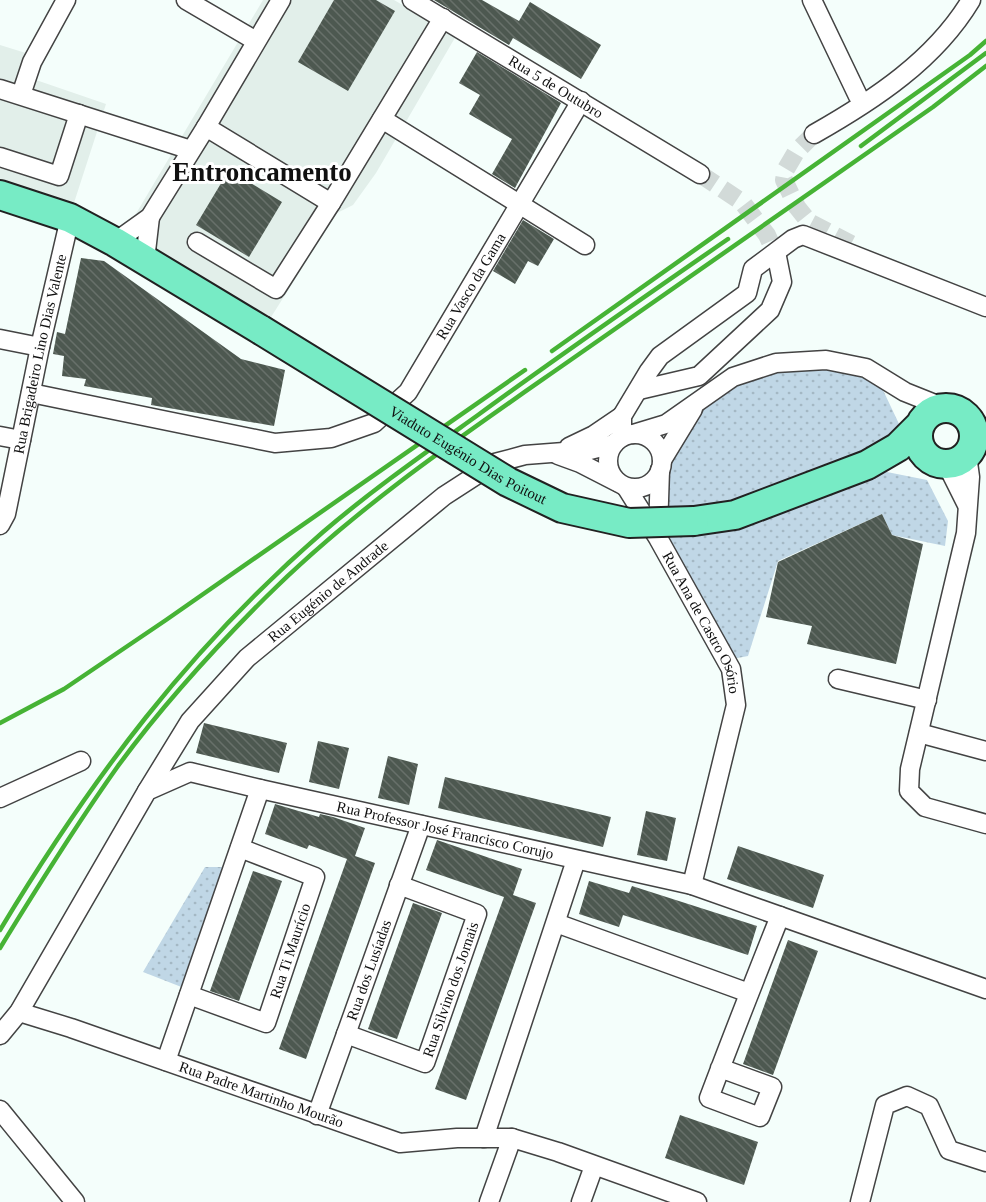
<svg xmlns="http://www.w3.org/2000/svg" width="986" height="1202" font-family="Georgia,serif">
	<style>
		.green { fill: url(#green-dots) }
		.plaza { fill: #e2efea }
		.building { fill: url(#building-back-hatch) }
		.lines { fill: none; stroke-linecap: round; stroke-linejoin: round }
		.street-tunnel { stroke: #d2dad8; stroke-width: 18; stroke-dasharray: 18 9; stroke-linecap: butt }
		.street-casing { stroke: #434343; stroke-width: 21 }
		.primary-casing { stroke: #212121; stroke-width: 32 }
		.street { stroke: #fff; stroke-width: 18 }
		.primary { stroke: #77ebc5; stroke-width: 28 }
		.rail { stroke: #46b335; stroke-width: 4.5 }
		.primary-bridge-casing { stroke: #212121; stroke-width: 32; stroke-linecap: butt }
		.primary-bridge { stroke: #77ebc5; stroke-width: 28 }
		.labels { text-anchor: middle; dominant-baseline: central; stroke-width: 6; stroke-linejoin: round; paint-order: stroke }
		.street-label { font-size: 15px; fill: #101010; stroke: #fff }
		.town-label { font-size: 27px; font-weight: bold; fill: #101010; stroke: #fff }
	</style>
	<defs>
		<pattern id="green-dots" width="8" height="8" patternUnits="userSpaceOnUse" patternTransform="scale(1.5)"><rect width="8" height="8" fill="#c0d7e6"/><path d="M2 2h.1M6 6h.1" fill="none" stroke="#a4b8c4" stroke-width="1.8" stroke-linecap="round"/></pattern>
		<pattern id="building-back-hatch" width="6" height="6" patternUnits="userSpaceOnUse" patternTransform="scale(1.5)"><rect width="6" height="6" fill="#4d5850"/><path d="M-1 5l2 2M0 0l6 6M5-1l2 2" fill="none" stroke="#68706a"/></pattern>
	</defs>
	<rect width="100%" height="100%" fill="#f4fefb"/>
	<path class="green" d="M 807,367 L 861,374 L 882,388 L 900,426 L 872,454 L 715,508 L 664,512 L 665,491 L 671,464 L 704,406 L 750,378 Z
		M 877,470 L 927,480 L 948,521 L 945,546 L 892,535 L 882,514 L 778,561 L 748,656 L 727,660 L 658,538 Z
		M 205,867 L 222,867 L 227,874 L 184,988 L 143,972 Z"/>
	<path class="plaza" d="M 263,0 L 394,0 L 456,36 L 376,173 L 353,205 L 337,213 L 266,325 L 126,240 L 134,217 Z
		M 0,45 L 45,59 L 36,80 L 106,104 L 72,209 L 0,187 Z"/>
	<path class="building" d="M 334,0 L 376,0 L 395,11 L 348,91 L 298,62 Z
		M 434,0 L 482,0 L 519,21 L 530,2 L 601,45 L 581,79 L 513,38 L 509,45 Z
		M 477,52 L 561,103 L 515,188 L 492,174 L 512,139 L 469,114 L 480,95 L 459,83 Z
		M 229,170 L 282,202 L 249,257 L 196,225 Z
		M 523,220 L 554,239 L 538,266 L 528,261 L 515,284 L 493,271 Z
		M 81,258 L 104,261 L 241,359 L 285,370 L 274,426 L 151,405 L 152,398 L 84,386 L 86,379 L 62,376 L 64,356 L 53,354 L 57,332 L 65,334 Z
		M 882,514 L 892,535 L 923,544 L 896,664 L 807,644 L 812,626 L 766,617 L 778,562 Z
		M 204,723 L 287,743 L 279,773 L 196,753 Z
		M 318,741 L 349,748 L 339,789 L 309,782 Z
		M 388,756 L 418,764 L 409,805 L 378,798 Z
		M 445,777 L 611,817 L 603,847 L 438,808 Z
		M 275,804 L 319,817 L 320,814 L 333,817 L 365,828 L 355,856 L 375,863 L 306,1059 L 279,1049 L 347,859 L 309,845 L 307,849 L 265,834 Z
		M 646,811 L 676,818 L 667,861 L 637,855 Z
		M 437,840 L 522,869 L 513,895 L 536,903 L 466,1100 L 435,1089 L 504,897 L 426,870 Z
		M 738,846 L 824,875 L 813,908 L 727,879 Z
		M 253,871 L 282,881 L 239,1001 L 210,991 Z
		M 589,881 L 629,893 L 632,886 L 757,926 L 748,955 L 623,915 L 619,927 L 579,914 Z
		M 413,903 L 442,913 L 397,1039 L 368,1029 Z
		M 788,940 L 818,951 L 773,1075 L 743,1064 Z
		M 680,1115 L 758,1142 L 744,1185 L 665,1158 Z"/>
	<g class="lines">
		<path class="street-tunnel" d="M 814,134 L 796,152 L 786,169 L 784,180 L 797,207 L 809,222 L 851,244
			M 700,174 L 742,202 L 767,235 L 777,257"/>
		<g class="street-casing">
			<g id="street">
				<path d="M 186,0 L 256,41"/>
				<path id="s1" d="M 412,0 L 700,174"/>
				<path d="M 812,0 L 858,96"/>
				<path d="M 0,89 L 191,150"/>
				<path d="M 21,95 L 32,62 L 66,0"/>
				<path d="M 382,119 L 585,245"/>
				<path d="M 206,127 L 331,203"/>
				<path d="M 814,134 C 874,100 935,60 971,0"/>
				<path d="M 0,157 L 59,176 L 79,114"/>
				<path d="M 115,242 L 150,217 L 206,127 L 281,0"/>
				<path d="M 197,242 L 276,289 L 331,203 L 443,18"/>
				<path d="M 145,260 L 150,217"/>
				<path d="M 0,339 L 40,347"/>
				<path d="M 639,390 L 699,376 L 770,310 L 782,282 L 777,257"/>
				<path id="s2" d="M 31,393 L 275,443 L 331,438 L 374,423 L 408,392 L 581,101"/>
				<path d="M 633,434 L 666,424 L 733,377 L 776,363 L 826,360 L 866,368 L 905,392 L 945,408"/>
				<circle cx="635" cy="461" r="27"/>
				<path d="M 0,436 L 21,440"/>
				<path d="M 622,437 L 622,416 L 649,371 L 660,356 L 747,293 L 753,269 L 793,239 L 803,235 L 986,307"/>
				<path d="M 569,447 L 594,435 L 622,416"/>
				<path d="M 558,455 L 580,463 L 617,482"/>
				<path d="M 967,455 L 970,477 L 966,533 L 910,769 L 909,791 L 925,807 L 986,824"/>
				<path d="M 662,460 L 693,409"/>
				<path d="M 947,465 L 966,503"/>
				<path id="s3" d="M 626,487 L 658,538 L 731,669 L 736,705 L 692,885"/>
				<path id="s4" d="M 0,525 L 6,514 L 40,347 L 70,218"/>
				<path d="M 658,531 L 660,470"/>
				<path d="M 838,679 L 927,700"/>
				<path d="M 919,733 L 986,751"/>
				<path id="s5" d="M 147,791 L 190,721 L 247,658 L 444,496 L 495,463 L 525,455 L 590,450 L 614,444"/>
				<path d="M 0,798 L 81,761"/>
				<path d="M 556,923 L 749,993"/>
				<path id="s6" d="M 189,995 L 266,1023 L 315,877 L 240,848"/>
				<path id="s7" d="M 19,1012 L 71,1028 L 400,1143 L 457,1138 L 512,1138 L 558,1152 L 697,1202"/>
				<path id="s8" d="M 346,1034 L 425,1063 L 477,914 L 399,885"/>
				<path id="s9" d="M 0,1035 L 19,1012 L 147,791 L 190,772 L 260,789 L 692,885 L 986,989"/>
				<path d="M 166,1061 L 260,789"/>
				<path d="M 720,1068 L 772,1087 L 760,1117 L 709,1098 C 732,1037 756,976 780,916"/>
				<path d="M 0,1110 L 75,1202"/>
				<path id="s10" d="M 317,1115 L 421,825"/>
				<path d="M 484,1138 L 576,860"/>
				<path d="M 489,1202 L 512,1138"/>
				<path d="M 581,1202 L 594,1166"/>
				<path d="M 860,1202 L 885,1105 L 907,1096 L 929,1106 L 949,1150 L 986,1162"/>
			</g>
		</g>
		<g class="primary-casing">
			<path id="primary" d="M 0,195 L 70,218 L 115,242 L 261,330
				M918 436a28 28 0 1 1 56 0a28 28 0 1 1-56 0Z
				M 694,521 L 735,515 L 867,465 L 898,447 L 919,426"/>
		</g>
		<use href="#street" class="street"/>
		<use href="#primary" class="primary"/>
		<path class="rail" d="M 861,146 L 986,53
			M 552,351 L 970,55 L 986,41
			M 0,723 L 64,689 L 166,620 L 525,370
			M 0,930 C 91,779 190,647 323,532 C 372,490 425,453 478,415 C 560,355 644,297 728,239
			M 0,948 C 38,886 76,825 118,766 C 162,706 213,650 265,598 C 357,506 466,433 572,359 C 693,275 813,191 933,107 L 986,66"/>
		<g class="primary-bridge-casing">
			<g id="primary-bridge">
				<path id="s11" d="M 261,330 L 508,482 L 562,508 L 629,523 L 694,521"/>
			</g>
		</g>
		<use href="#primary-bridge" class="primary-bridge"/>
	</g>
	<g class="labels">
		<g class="street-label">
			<text stroke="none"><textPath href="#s1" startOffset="168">Rua 5 de Outubro</textPath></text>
			<text stroke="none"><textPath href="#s2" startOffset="520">Rua Vasco da Gama</textPath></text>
			<text stroke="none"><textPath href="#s4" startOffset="176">Rua Brigadeiro Lino Dias Valente</textPath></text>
			<text stroke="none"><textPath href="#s11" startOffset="242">Viaduto Eugénio Dias Poitout</textPath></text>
			<text stroke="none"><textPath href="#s5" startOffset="272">Rua Eugénio de Andrade</textPath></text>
			<text stroke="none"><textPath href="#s3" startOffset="156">Rua Ana de Castro Osório</textPath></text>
			<text stroke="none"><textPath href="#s9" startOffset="594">Rua Professor José Francisco Corujo</textPath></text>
			<text stroke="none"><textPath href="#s6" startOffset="158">Rua Ti Maurício</textPath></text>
			<text stroke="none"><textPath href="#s10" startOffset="154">Rua dos Lusíadas</textPath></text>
			<text stroke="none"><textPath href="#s8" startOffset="162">Rua Silvino dos Jornais</textPath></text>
			<text stroke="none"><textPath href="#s7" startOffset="256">Rua Padre Martinho Mourão</textPath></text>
		</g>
		<g class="town-label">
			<text x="262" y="172">Entroncamento</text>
		</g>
	</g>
</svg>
